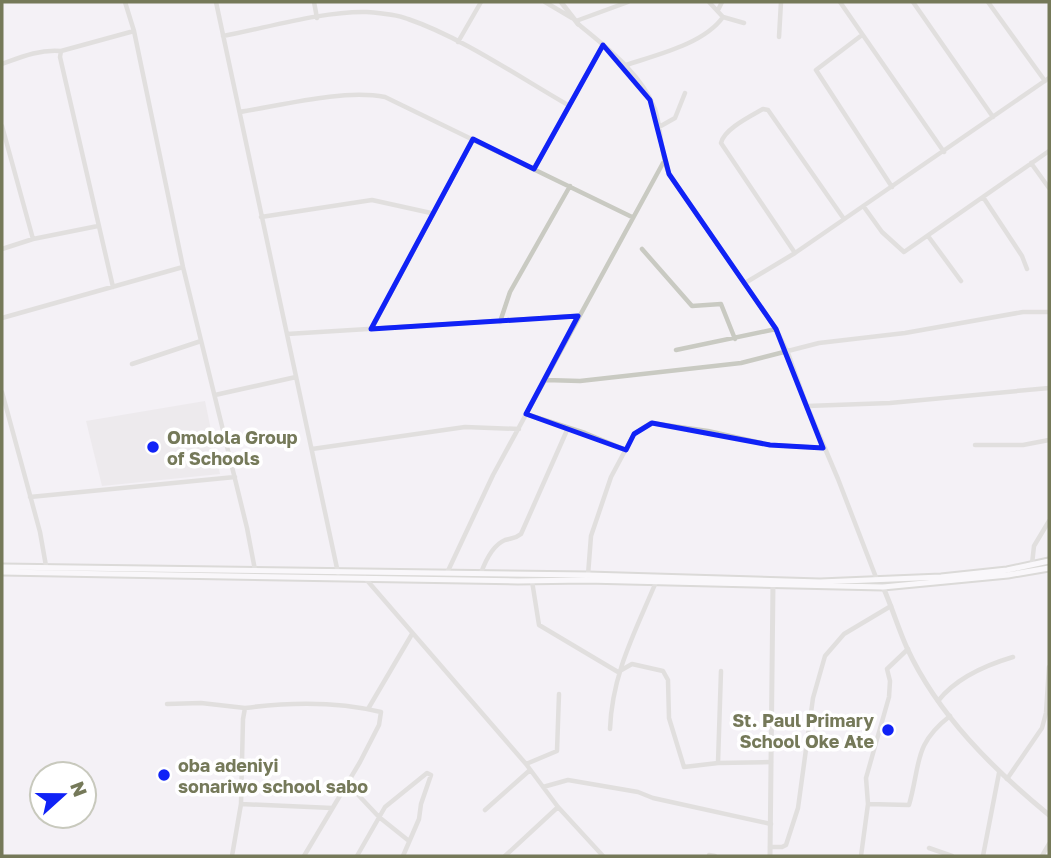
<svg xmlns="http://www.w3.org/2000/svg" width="1051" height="858" font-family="'Golos Text',sans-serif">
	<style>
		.built { fill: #e4e2e3 }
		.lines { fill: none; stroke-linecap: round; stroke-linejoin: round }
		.secondary-casing { stroke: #bdbeb4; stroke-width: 9 }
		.minor { stroke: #c9cac2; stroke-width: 4.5 }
		.tertiary { stroke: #c9cac2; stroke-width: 5 }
		.secondary { stroke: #fff; stroke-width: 5 }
		.marked { fill: none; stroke: #1022f6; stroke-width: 5; stroke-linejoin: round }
		.poi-dot { fill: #1022f6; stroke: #fff; stroke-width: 2.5 }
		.labels { text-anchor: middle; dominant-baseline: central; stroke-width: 7; stroke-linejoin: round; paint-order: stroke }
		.poi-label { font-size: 18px; font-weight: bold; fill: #757959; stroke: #fff; text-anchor: start }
	</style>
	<rect width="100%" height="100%" fill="#f4f1f5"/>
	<path class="built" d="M 205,401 L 220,474 L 102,486 L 86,421 Z"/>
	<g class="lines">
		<g class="secondary-casing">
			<path id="secondary" d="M 2,567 L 588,575 L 820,582 L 941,577 L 1007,570 L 1049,561
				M 2,572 L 518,581 L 586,580 L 883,587 L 1008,575 L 1049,568"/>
		</g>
		<path class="minor" d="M 125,2 L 134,31 L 183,267 L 247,528 L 255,570
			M 216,2 L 338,573
			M 314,2 L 317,18
			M 545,2 L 572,18
			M 709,2 L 723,17 L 744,23
			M 840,2 L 944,152
			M 913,2 L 993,117
			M 988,2 L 1045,81
			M 718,10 L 722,2
			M 576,21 L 628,2
			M 578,24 C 607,48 641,73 655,109 C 662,131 660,153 669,174 L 776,329 L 788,353 L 807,406 L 838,479 L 877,580
			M 862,35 L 816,70 L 892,187
			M 223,36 C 266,28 323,11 366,12 C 380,13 395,14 408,19 C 461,37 519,77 568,105
			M 779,37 L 781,2
			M 458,42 L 481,2
			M 61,51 L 60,57 L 113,287
			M 2,64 C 21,57 40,49 61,51 L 134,31
			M 626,65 C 656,55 704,44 723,17
			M 240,112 C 283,105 343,89 385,97 L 632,217
			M 2,126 L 33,239
			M 659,127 L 675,118 L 685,93
			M 1031,163 L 1049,188
			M 534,169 L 603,45
			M 983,197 L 1022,256 L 1027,269
			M 864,207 L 882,232 L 904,252 L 1049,151
			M 261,217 L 372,200 L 431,213
			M 928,236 L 961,281
			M 2,249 L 33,239 L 98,226
			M 642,249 L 692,306 L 721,304 L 735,339
			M 795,253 L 721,143 C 724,129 751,116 763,109 L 768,110 L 844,219
			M 745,283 L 795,253 L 1049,78
			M 2,318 L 183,267
			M 500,322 L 510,292 L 570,186
			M 372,328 L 473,139
			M 287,334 L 577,316
			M 676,350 L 776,329
			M 132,364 L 201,341
			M 546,380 L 580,381 L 741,363 L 819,343 L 905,333 L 1023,312 L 1049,312
			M 2,392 L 40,532 L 46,566
			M 215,395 L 296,377
			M 807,406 L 890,403 L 1049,388
			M 526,414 L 585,433 L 626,450
			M 975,445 L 1023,445 L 1049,440
			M 312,449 L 465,427 L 519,429
			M 30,497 L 235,477
			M 1032,564 L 1034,546 L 1049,521
			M 447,573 L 493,475 L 663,163
			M 481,573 C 485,562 493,545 505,540 C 512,538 515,539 521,534 L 568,428
			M 588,575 L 591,536 L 611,477 L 634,434 L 651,423 L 708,431 L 770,445 L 823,448
			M 365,578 L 526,764 L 558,807 L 603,856
			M 532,581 L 539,625 L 618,672
			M 618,672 L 632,664 L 663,671 L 668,680 L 669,718 L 684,767 L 718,763 L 771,762
			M 938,701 C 956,678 986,665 1013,657
			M 167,704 L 201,703 L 245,708
			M 368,709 L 412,634
			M 610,729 C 612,674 635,632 656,582
			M 718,763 L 721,671
			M 526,764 L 557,751 L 559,694
			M 1007,779 L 1042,728 L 1046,713 L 1049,667
			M 346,782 L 379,817 L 409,841
			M 543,787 L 568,780 L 638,792 L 653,798 L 771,824
			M 241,804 L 332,808
			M 868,804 L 909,805 C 921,763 913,745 950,716
			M 485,810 L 530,770
			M 770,847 L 782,847 L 786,845 L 798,808 L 813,698 L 825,656 L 844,634 L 891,606
			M 929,848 L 952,856
			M 709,855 L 715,856
			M 232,856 L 241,804 L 243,719 L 245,708 C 290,702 336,701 381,712 L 379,725 L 360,762 L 304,856
			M 357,856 L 385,807 L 427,773 L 431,775 L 421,804 L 419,819 L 403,856
			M 505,856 L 558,807
			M 861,856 L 868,804 L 866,778 L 889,697 L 890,681 L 887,669 L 908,649
			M 983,856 L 999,773
			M 1042,856 L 1049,844"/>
		<path class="tertiary" d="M 561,2 L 578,24
			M 883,587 C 892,607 898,628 907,648 C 938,715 993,769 1049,815
			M 770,856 L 773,583"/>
		<use href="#secondary" class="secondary"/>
	</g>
	<path d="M0 0H1051V858H0ZM 603,45 L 650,100 L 669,174 L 776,329 L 823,448 L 770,445 L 652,423 L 634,434 L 626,450 L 526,414 L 578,316 L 371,329 L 473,139 L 534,169 Z" fill="#f4f1f5" fill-opacity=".55" fill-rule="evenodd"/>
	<path class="marked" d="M 603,45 L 650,100 L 669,174 L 776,329 L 823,448 L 770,445 L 652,423 L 634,434 L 626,450 L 526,414 L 578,316 L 371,329 L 473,139 L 534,169 Z"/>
	<g class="poi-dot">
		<circle cx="153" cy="447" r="7"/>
		<circle cx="888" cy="730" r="7"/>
		<circle cx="164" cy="775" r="7"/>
	</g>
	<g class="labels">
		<g class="poi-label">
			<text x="167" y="437">Omolola Group<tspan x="167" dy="21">of Schools</tspan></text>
			<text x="874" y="720" text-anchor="end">St. Paul Primary<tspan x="874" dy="21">School Oke Ate</tspan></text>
			<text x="178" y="765">oba adeniyi<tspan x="178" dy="21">sonariwo school sabo</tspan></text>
		</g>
	</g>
	<rect width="1051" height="858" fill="none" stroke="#757959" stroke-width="7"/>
	<g transform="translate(63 795) rotate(69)"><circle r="33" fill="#ffffff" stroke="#c8c9bd" stroke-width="2"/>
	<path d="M0-5L12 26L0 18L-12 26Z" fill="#1022f6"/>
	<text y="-10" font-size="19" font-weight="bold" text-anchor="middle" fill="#757959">N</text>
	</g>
</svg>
